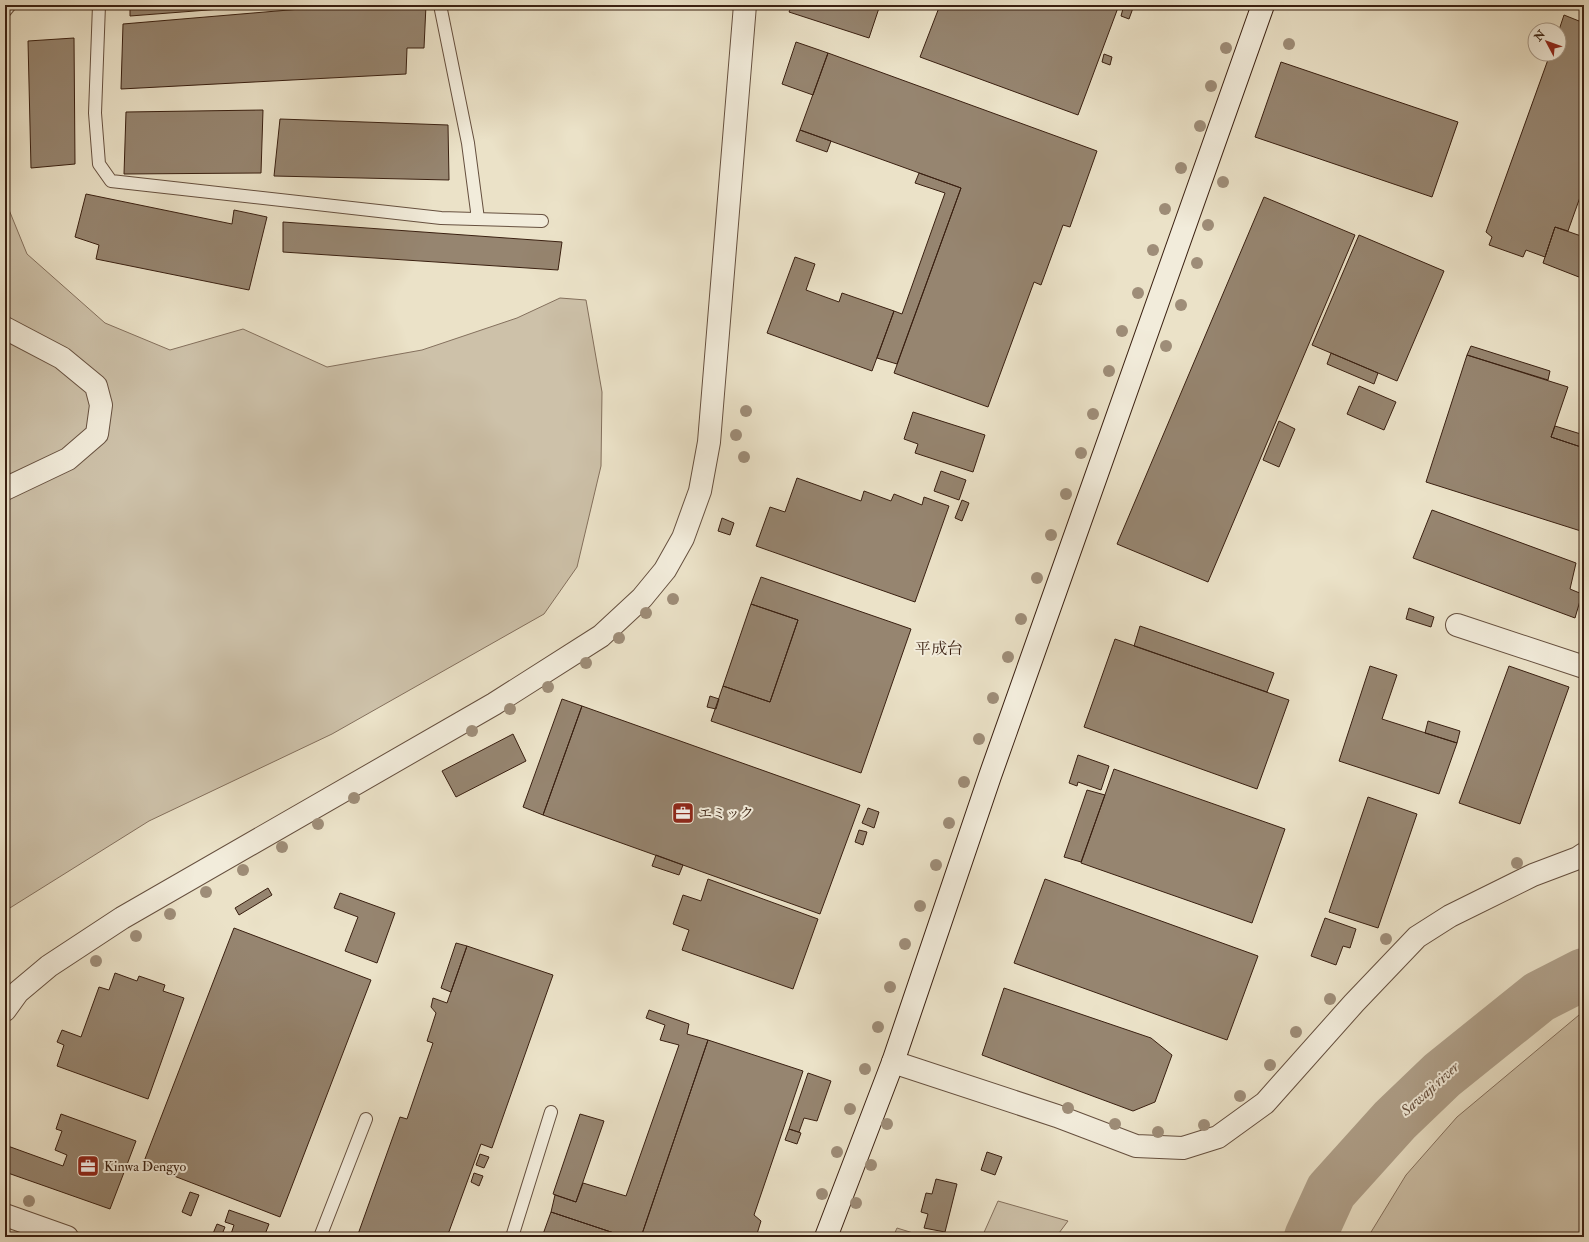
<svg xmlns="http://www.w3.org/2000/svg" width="1589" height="1242" font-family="'IM FELL Double Pica','Noto Serif JP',serif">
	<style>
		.green { fill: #cdc1a9; stroke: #84705d }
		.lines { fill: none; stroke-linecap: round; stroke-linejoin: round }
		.river { stroke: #afa08a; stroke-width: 52 }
		.building { fill: #968570; stroke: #3a2011 }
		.lane-casing { stroke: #66503f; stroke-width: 14 }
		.street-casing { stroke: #66503f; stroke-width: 24 }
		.secondary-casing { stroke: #3a2011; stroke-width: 24 }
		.lane { stroke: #f2ecdb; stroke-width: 12 }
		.street { stroke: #f2ecdb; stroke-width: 22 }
		.secondary { stroke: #f2ecdb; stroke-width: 22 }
		.tree { fill: #9e8d78 }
		.labels { text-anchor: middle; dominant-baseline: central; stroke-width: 4; stroke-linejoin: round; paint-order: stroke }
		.poi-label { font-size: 14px; fill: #3a2011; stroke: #f2ecdb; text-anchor: start }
		.water-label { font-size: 15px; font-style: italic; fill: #634d3b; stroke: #f2ecdb }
		.quarter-label { font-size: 16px; fill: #3a2011; stroke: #f2ecdb }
	</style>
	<rect width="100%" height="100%" fill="#ebe2c8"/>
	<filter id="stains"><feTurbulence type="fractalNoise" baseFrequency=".005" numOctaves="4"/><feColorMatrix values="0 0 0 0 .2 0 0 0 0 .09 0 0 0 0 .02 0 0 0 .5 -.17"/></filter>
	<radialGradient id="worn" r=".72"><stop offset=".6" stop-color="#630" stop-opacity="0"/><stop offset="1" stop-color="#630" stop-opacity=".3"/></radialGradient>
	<path class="green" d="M 5,200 L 27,254 L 105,323 L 170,350 L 243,329 L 327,367 L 422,350 L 517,318 L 560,298 L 586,300 L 602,392 L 601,466 L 577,567 L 544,614 L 332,734 L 149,821 L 5,911 Z
		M 1584,1014 L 1584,1237 L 1368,1237 L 1406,1175 L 1457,1117 L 1579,1015 Z
		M 998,1201 L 1068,1221 L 1056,1237 L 982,1237 Z
		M 897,1228 L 926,1237 L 893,1237 Z"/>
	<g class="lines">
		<path class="river" d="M 1310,1237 L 1331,1191 L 1395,1120 L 1442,1075 L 1539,997 L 1584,974"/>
	</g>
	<path class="building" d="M 130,5 L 273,5 L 130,16 Z
		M 348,5 L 426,5 L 424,48 L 407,48 L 406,74 L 121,89 L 123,24 Z
		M 792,5 L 880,5 L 869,38 L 789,12 Z
		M 940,5 L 1119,5 L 1078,115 L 920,57 Z
		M 1124,5 L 1133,8 L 1129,19 L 1121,16 Z
		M 1584,7 L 1584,186 L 1568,231 L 1555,227 L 1545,257 L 1526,250 L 1523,257 L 1489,245 L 1492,237 L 1486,232 L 1550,54 L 1559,54 L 1559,30 L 1564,15 L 1579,21 Z
		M 74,38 L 75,164 L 31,168 L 28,41 Z
		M 796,42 L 828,53 L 813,95 L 782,84 Z
		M 828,53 L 1097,151 L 1070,227 L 1063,225 L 1041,285 L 1034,282 L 988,407 L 894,373 L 961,188 L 800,130 Z
		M 1104,54 L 1112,57 L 1110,65 L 1102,62 Z
		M 1281,62 L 1458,122 L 1432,197 L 1255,137 Z
		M 263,110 L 261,173 L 124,174 L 126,112 Z
		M 280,119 L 448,125 L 449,180 L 274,176 Z
		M 800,130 L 831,141 L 827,152 L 796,141 Z
		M 919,173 L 961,188 L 897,364 L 877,358 L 894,311 L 902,314 L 945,193 L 915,183 Z
		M 86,194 L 232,224 L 234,210 L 267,217 L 249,290 L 96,259 L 99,245 L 75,237 Z
		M 1264,197 L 1355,235 L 1208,582 L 1117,544 Z
		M 283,222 L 562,242 L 558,270 L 283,252 Z
		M 1555,227 L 1584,237 L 1584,279 L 1543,263 Z
		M 1359,235 L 1444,271 L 1397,381 L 1312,345 Z
		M 795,257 L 815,264 L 806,290 L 839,302 L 842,293 L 894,311 L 872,371 L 767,333 Z
		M 1471,346 L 1550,371 L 1548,380 L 1467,355 Z
		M 1331,353 L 1378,373 L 1374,384 L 1327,364 Z
		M 1467,355 L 1568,387 L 1551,437 L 1584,448 L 1584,532 L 1426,482 Z
		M 1359,386 L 1396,402 L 1384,430 L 1347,414 Z
		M 913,412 L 985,435 L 973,472 L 915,453 L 918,444 L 904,439 Z
		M 1279,421 L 1295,429 L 1279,467 L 1263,460 Z
		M 1555,426 L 1584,435 L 1584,448 L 1551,437 Z
		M 941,471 L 966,480 L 959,500 L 934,491 Z
		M 797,478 L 861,501 L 864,491 L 891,501 L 894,494 L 922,505 L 924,497 L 949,506 L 915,602 L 756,546 L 770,507 L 785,512 Z
		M 962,500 L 969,503 L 962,521 L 955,518 Z
		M 1432,510 L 1576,563 L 1570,589 L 1582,594 L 1575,618 L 1413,558 Z
		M 722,518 L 734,523 L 730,535 L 718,531 Z
		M 761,577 L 911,629 L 861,773 L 711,721 L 723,686 L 770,702 L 798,620 L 751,604 Z
		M 751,604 L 798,620 L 770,702 L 723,686 Z
		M 1409,608 L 1434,617 L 1431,627 L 1406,619 Z
		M 1140,626 L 1274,673 L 1267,692 L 1134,646 Z
		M 1115,639 L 1289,700 L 1257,789 L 1084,727 Z
		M 1370,666 L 1397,675 L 1382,719 L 1457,743 L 1439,794 L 1339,761 Z
		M 1509,666 L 1569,687 L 1520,824 L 1459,803 Z
		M 710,696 L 719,699 L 716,709 L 707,707 Z
		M 562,699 L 582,706 L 543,815 L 523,807 Z
		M 582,706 L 860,805 L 820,914 L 543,815 Z
		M 1428,721 L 1460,731 L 1457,743 L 1425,733 Z
		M 513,734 L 526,761 L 456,797 L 442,771 Z
		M 1078,755 L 1109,766 L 1101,790 L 1078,782 L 1077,786 L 1069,783 Z
		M 1114,769 L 1285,829 L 1252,923 L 1081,863 Z
		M 1087,790 L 1105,795 L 1081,862 L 1064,857 Z
		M 1368,797 L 1417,814 L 1378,928 L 1329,912 Z
		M 868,808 L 879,812 L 874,828 L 862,823 Z
		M 859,830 L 867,832 L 863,845 L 855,842 Z
		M 656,855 L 683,865 L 679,875 L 652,866 Z
		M 708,879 L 818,919 L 793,989 L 682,950 L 689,930 L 673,924 L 683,895 L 701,901 Z
		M 1045,879 L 1258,956 L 1227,1040 L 1014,963 Z
		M 268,888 L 272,895 L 239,915 L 235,908 Z
		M 340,893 L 395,913 L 377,963 L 345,951 L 358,917 L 334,908 Z
		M 1325,918 L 1356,929 L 1350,948 L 1343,946 L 1336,965 L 1311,956 Z
		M 234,928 L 371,980 L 280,1217 L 143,1164 Z
		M 456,943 L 467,946 L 451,992 L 441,988 Z
		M 467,946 L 553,975 L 492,1148 L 481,1144 L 447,1237 L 357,1237 L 400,1117 L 407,1119 L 433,1043 L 427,1041 L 436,1013 L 431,1007 L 433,998 L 447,1003 Z
		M 115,973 L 137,981 L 139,976 L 165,985 L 163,991 L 184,998 L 148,1099 L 57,1066 L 64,1045 L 57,1042 L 62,1030 L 81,1037 L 99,987 L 109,990 Z
		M 1004,988 L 1151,1038 L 1172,1055 L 1155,1102 L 1133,1111 L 982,1055 Z
		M 649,1010 L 689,1024 L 687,1034 L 708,1040 L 641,1237 L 626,1237 L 551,1212 L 555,1195 L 576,1202 L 583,1183 L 626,1196 L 679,1045 L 660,1040 L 665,1025 L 646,1018 Z
		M 708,1040 L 803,1071 L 754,1215 L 761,1221 L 756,1237 L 641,1237 Z
		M 808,1073 L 831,1081 L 817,1121 L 804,1118 L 799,1132 L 789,1129 Z
		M 61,1114 L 136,1141 L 110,1209 L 5,1172 L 5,1145 L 63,1166 L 67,1155 L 55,1150 L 62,1131 L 56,1129 Z
		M 580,1114 L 604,1121 L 576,1202 L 553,1194 Z
		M 789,1129 L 801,1133 L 797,1144 L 785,1140 Z
		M 987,1152 L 1002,1157 L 995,1175 L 981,1170 Z
		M 480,1154 L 489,1157 L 484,1168 L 476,1165 Z
		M 474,1173 L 483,1176 L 479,1186 L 471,1182 Z
		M 936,1179 L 957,1184 L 945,1232 L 924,1228 L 928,1214 L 921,1212 L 926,1193 L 932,1194 Z
		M 190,1192 L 199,1195 L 191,1216 L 182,1212 Z
		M 229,1210 L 269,1224 L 264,1237 L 230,1237 L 234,1225 L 225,1222 Z
		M 551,1212 L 626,1237 L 542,1237 Z
		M 217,1224 L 225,1227 L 221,1237 L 212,1236 Z"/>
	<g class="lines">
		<g class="lane-casing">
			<path id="lane" d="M 99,5 L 95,113 L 99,164 L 111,181 L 441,218 L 542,221
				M 440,5 L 468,143 L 478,219
				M 5,11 L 10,5
				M 320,1237 L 366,1119
				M 512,1237 L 551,1112"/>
		</g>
		<g class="street-casing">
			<path id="street" d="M 5,328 L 62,358 L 96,386 L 101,405 L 97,434 L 68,459 L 5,489
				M 1457,625 L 1584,667
				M 5,1010 L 18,992 L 49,966 L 122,918 L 494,704 L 601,636 L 642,598 L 665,570 L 683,538 L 700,491 L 709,442 L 745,5
				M 893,1062 L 1057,1116 L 1136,1146 L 1183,1148 L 1218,1137 L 1265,1103 L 1354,1003 L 1417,937 L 1450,916 L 1533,875 L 1578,858 L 1584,854
				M 5,1215 L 67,1237"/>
		</g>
		<g class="secondary-casing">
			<path id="secondary" d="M 826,1237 L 893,1062 L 990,776 L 1263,5"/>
		</g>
		<use href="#lane" class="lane"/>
		<use href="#street" class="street"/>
		<use href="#secondary" class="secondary"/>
	</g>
	<g class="tree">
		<circle cx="1289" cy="44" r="6"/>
		<circle cx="1226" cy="48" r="6"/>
		<circle cx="1211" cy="86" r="6"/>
		<circle cx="1200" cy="126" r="6"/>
		<circle cx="1181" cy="168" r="6"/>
		<circle cx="1223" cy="182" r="6"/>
		<circle cx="1165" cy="209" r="6"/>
		<circle cx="1208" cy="225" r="6"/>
		<circle cx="1153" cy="250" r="6"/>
		<circle cx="1197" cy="263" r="6"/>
		<circle cx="1138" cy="293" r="6"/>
		<circle cx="1181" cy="305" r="6"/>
		<circle cx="1122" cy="331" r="6"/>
		<circle cx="1166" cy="346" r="6"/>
		<circle cx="1109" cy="371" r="6"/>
		<circle cx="746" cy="411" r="6"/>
		<circle cx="1093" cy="414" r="6"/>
		<circle cx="736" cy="435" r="6"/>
		<circle cx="1081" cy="453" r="6"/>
		<circle cx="744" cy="457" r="6"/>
		<circle cx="1066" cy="494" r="6"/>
		<circle cx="1051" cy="535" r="6"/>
		<circle cx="1037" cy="578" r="6"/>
		<circle cx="673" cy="599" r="6"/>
		<circle cx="646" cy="613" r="6"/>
		<circle cx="1021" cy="619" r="6"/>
		<circle cx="619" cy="638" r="6"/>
		<circle cx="1008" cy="657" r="6"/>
		<circle cx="586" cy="663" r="6"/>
		<circle cx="548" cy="687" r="6"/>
		<circle cx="993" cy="698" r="6"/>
		<circle cx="510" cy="709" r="6"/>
		<circle cx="472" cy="731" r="6"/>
		<circle cx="979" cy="739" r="6"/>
		<circle cx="964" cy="782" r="6"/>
		<circle cx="354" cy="798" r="6"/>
		<circle cx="949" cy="823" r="6"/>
		<circle cx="318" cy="824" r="6"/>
		<circle cx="282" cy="847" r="6"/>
		<circle cx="1517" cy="863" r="6"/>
		<circle cx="936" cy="865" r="6"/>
		<circle cx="243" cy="870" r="6"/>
		<circle cx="206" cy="892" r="6"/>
		<circle cx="920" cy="906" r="6"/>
		<circle cx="170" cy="914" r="6"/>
		<circle cx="136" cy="936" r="6"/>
		<circle cx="1386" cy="939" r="6"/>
		<circle cx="905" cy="944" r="6"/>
		<circle cx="96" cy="961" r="6"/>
		<circle cx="890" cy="987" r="6"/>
		<circle cx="1330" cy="999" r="6"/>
		<circle cx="878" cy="1027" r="6"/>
		<circle cx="1296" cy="1032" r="6"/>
		<circle cx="1270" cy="1065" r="6"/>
		<circle cx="865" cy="1069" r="6"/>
		<circle cx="1240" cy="1096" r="6"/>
		<circle cx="1068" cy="1108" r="6"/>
		<circle cx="850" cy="1109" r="6"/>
		<circle cx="887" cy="1124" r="6"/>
		<circle cx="1115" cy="1124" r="6"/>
		<circle cx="1204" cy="1125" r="6"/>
		<circle cx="1158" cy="1132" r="6"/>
		<circle cx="837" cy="1152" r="6"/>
		<circle cx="871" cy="1165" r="6"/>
		<circle cx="822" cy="1194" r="6"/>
		<circle cx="29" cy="1201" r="6"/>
		<circle cx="856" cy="1203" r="6"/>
	</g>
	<defs>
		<g id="office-square" transform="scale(1.15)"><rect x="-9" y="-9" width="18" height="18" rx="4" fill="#8f2418" stroke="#f2ecdb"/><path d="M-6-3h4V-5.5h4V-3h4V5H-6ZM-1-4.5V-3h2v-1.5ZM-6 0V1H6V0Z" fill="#fff"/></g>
	</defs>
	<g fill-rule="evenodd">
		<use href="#office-square" x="683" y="813"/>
		<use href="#office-square" x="88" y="1166"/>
	</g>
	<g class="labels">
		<g class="poi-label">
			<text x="698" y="813">エミック</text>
			<text x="104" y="1166">Kinwa Dengyo</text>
		</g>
		<g class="water-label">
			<text transform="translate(1430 1089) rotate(-42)">Sawaji river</text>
		</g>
		<g class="quarter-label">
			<text x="939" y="649">平成台</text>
		</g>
	</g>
	<rect width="1589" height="1242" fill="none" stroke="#ebe2c8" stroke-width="20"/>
	<rect x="6" y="6" width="1577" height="1230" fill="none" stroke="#3a2011" stroke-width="2"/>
	<rect x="10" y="10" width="1569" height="1222" fill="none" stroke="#3a2011"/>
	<g transform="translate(1547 42) rotate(311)"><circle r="19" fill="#f2ecdb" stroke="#a89a8a"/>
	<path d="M0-3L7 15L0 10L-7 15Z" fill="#8f2418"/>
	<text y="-6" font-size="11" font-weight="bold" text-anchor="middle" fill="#3a2011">N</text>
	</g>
	<rect width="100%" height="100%" filter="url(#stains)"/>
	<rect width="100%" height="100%" fill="url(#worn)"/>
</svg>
